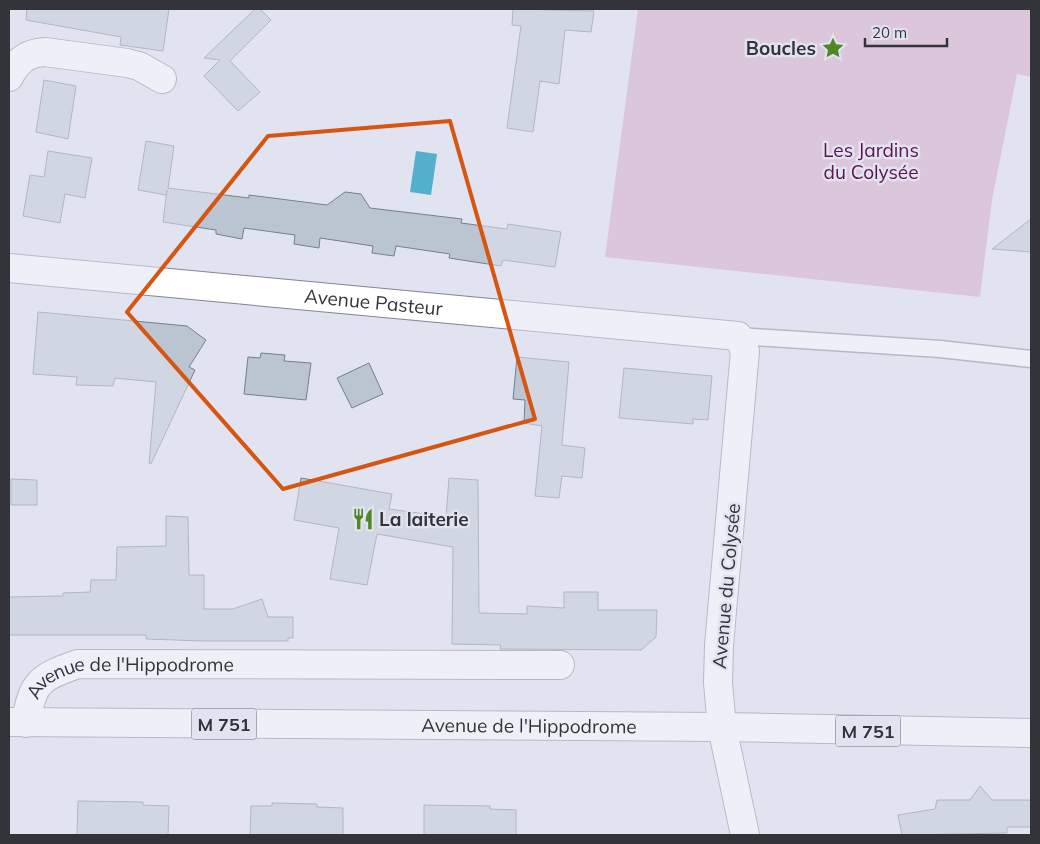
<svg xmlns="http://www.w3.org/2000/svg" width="1040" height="844" font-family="Mulish,sans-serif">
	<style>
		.green { fill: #d2a2c1 }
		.water { fill: #54afcd }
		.building { fill: #bbc5d1; stroke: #767f8a }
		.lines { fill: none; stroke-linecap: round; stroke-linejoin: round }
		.service-casing { stroke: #838491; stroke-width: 19 }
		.minor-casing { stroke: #838491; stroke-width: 30 }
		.tertiary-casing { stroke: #838491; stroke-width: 30 }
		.primary-casing { stroke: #838491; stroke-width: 30 }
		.service { stroke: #fff; stroke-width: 16 }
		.minor { stroke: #fff; stroke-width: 28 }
		.tertiary { stroke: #fff; stroke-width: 28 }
		.primary { stroke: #fff; stroke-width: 28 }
		.marked { fill: none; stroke: #d65510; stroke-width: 4; stroke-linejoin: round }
		.labels { text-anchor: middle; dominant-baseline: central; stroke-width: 5; stroke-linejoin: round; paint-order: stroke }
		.shield { fill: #e1e3f1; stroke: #676870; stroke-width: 1 }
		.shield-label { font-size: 18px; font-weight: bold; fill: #333439 }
		.poi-label { font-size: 19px; font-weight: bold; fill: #333439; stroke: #e1e3f1; text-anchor: end }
		.park-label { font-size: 19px; fill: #5f124c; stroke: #e1e3f1 }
		.street-label { font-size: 19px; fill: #333439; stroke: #e1e3f1 }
	</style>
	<rect width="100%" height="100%" fill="#e1e3f1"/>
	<path class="green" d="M 638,9 L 1031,9 L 1031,77 L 1017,74 L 992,200 L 980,297 L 605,257 Z"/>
	<path class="water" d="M 416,151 L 437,154 L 431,195 L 410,192 Z"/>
	<path class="building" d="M 27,9 L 169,9 L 163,51 L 120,45 L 121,37 L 26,20 Z
		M 255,9 L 260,9 L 271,20 L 230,61 L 260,92 L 238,111 L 204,76 L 220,60 L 204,58 Z
		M 513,9 L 594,11 L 591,32 L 565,30 L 559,84 L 540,81 L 533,132 L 507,128 L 521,26 L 512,25 Z
		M 44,80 L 76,86 L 68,139 L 36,132 Z
		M 146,141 L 174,146 L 168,188 L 249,198 L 249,195 L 327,205 L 345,192 L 361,194 L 370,208 L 462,219 L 461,223 L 507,229 L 508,224 L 561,232 L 555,267 L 503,260 L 501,266 L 449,258 L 450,254 L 396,246 L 394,256 L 372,253 L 373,246 L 320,238 L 319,248 L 294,244 L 295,235 L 244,228 L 242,239 L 216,234 L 216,230 L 163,222 L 167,190 L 166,195 L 138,190 Z
		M 48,151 L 92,158 L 85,198 L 65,194 L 60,223 L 23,216 L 30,175 L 44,177 Z
		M 1031,219 L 1031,252 L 992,249 Z
		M 38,312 L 187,326 L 206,340 L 189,367 L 195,370 L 151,464 L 149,463 L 156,382 L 115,378 L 113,386 L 76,385 L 77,377 L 33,374 Z
		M 261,353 L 285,355 L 284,361 L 311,363 L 306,400 L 244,394 L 248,357 L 260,358 Z
		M 517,357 L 569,362 L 562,445 L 585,448 L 582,478 L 562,476 L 559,498 L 535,496 L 542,426 L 524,423 L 525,400 L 513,399 Z
		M 369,363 L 383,394 L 352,408 L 337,378 Z
		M 624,368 L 712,376 L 708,420 L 693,419 L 693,424 L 619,418 Z
		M 301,478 L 392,494 L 389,509 L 446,517 L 449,478 L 478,480 L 479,613 L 527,614 L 527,606 L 564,608 L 564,592 L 598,592 L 598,610 L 657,610 L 656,637 L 641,650 L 500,649 L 501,645 L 452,644 L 453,547 L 377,534 L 367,585 L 330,579 L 339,528 L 294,520 Z
		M 11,479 L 37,480 L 37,505 L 11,505 Z
		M 166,516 L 188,517 L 189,575 L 204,575 L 204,609 L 233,609 L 262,599 L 268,617 L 293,617 L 293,638 L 288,638 L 288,641 L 203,641 L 146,639 L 146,635 L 9,635 L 9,597 L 63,596 L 63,593 L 90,592 L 91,580 L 116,580 L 117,547 L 166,546 Z
		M 980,786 L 992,800 L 1031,800 L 1031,827 L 1007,827 L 1007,833 L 902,835 L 898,815 L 935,809 L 937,800 L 970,800 Z
		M 78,801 L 143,802 L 143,805 L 169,806 L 168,835 L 77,835 Z
		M 272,803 L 317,804 L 317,807 L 343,808 L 343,835 L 250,835 L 251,806 L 272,806 Z
		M 424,805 L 490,806 L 490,809 L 516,810 L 516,835 L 424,835 Z"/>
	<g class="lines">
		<g class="service-casing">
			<path id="service" d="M 738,336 L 940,349 L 1031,359"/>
		</g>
		<g class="minor-casing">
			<g id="minor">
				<path d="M 9,77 C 17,61 27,53 45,52 L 127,63 L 139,66 L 162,79"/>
				<path id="s1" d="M 9,268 L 738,336 L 745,351 L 719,645 L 718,683 L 722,727"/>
				<path id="s2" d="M 26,723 C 32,682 40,677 78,664 L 560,665"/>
			</g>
		</g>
		<g class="tertiary-casing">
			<path id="tertiary" d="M 722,727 L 745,835"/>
		</g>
		<g class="primary-casing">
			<g id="primary">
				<path id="s3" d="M 9,722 L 722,727 L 1031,733"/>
			</g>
		</g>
		<use href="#service" class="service"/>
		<use href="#minor" class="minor"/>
		<use href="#tertiary" class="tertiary"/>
		<use href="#primary" class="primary"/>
	</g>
	<path d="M0 0H1040V844H0ZM 450,121 L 535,419 L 283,489 L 127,312 L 268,136 Z" fill="#e1e3f1" fill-opacity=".55" fill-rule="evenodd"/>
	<path class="marked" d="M 450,121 L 535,419 L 283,489 L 127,312 L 268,136 Z"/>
	<defs>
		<g id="sight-bare" transform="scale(1.725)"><path d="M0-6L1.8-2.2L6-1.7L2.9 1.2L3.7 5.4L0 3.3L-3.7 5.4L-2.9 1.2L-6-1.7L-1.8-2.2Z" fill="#4e8723" stroke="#e1e3f1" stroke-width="2.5" paint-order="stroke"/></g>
		<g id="restaurant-bare" transform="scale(1.725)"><path d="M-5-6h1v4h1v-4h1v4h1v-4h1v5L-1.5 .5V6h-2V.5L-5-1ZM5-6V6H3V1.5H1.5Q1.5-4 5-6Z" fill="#4e8723" stroke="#e1e3f1" stroke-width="2.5" paint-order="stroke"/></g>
	</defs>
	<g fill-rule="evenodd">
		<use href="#sight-bare" x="833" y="48"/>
		<use href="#restaurant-bare" x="363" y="519"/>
	</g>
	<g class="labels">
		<g class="shield">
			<rect x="191.5" y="708.5" width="65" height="31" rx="4"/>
			<rect x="835.5" y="715.5" width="65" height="31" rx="4"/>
		</g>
		<g class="shield-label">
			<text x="224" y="724">M 751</text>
			<text x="868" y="731">M 751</text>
		</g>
		<g class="poi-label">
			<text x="816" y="48">Boucles</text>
			<text x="379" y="519" text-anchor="start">La laiterie</text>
		</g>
		<g class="park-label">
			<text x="871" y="150">Les Jardins<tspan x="871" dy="22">du Colysée</tspan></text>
		</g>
		<g class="street-label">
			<text stroke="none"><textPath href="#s1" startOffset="366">Avenue Pasteur</textPath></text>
			<text transform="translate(726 586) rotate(-85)">Avenue du Colysée</text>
			<text stroke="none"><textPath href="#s2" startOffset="134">Avenue de l'Hippodrome</textPath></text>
			<text stroke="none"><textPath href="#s3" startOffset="520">Avenue de l'Hippodrome</textPath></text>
		</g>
	</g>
	<rect width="1040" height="844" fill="none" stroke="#333439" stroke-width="20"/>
	<path d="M865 38v8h82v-8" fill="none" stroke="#333439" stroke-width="2.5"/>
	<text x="872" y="38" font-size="15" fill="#333439" stroke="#e1e3f1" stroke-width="4" paint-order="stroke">20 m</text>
</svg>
